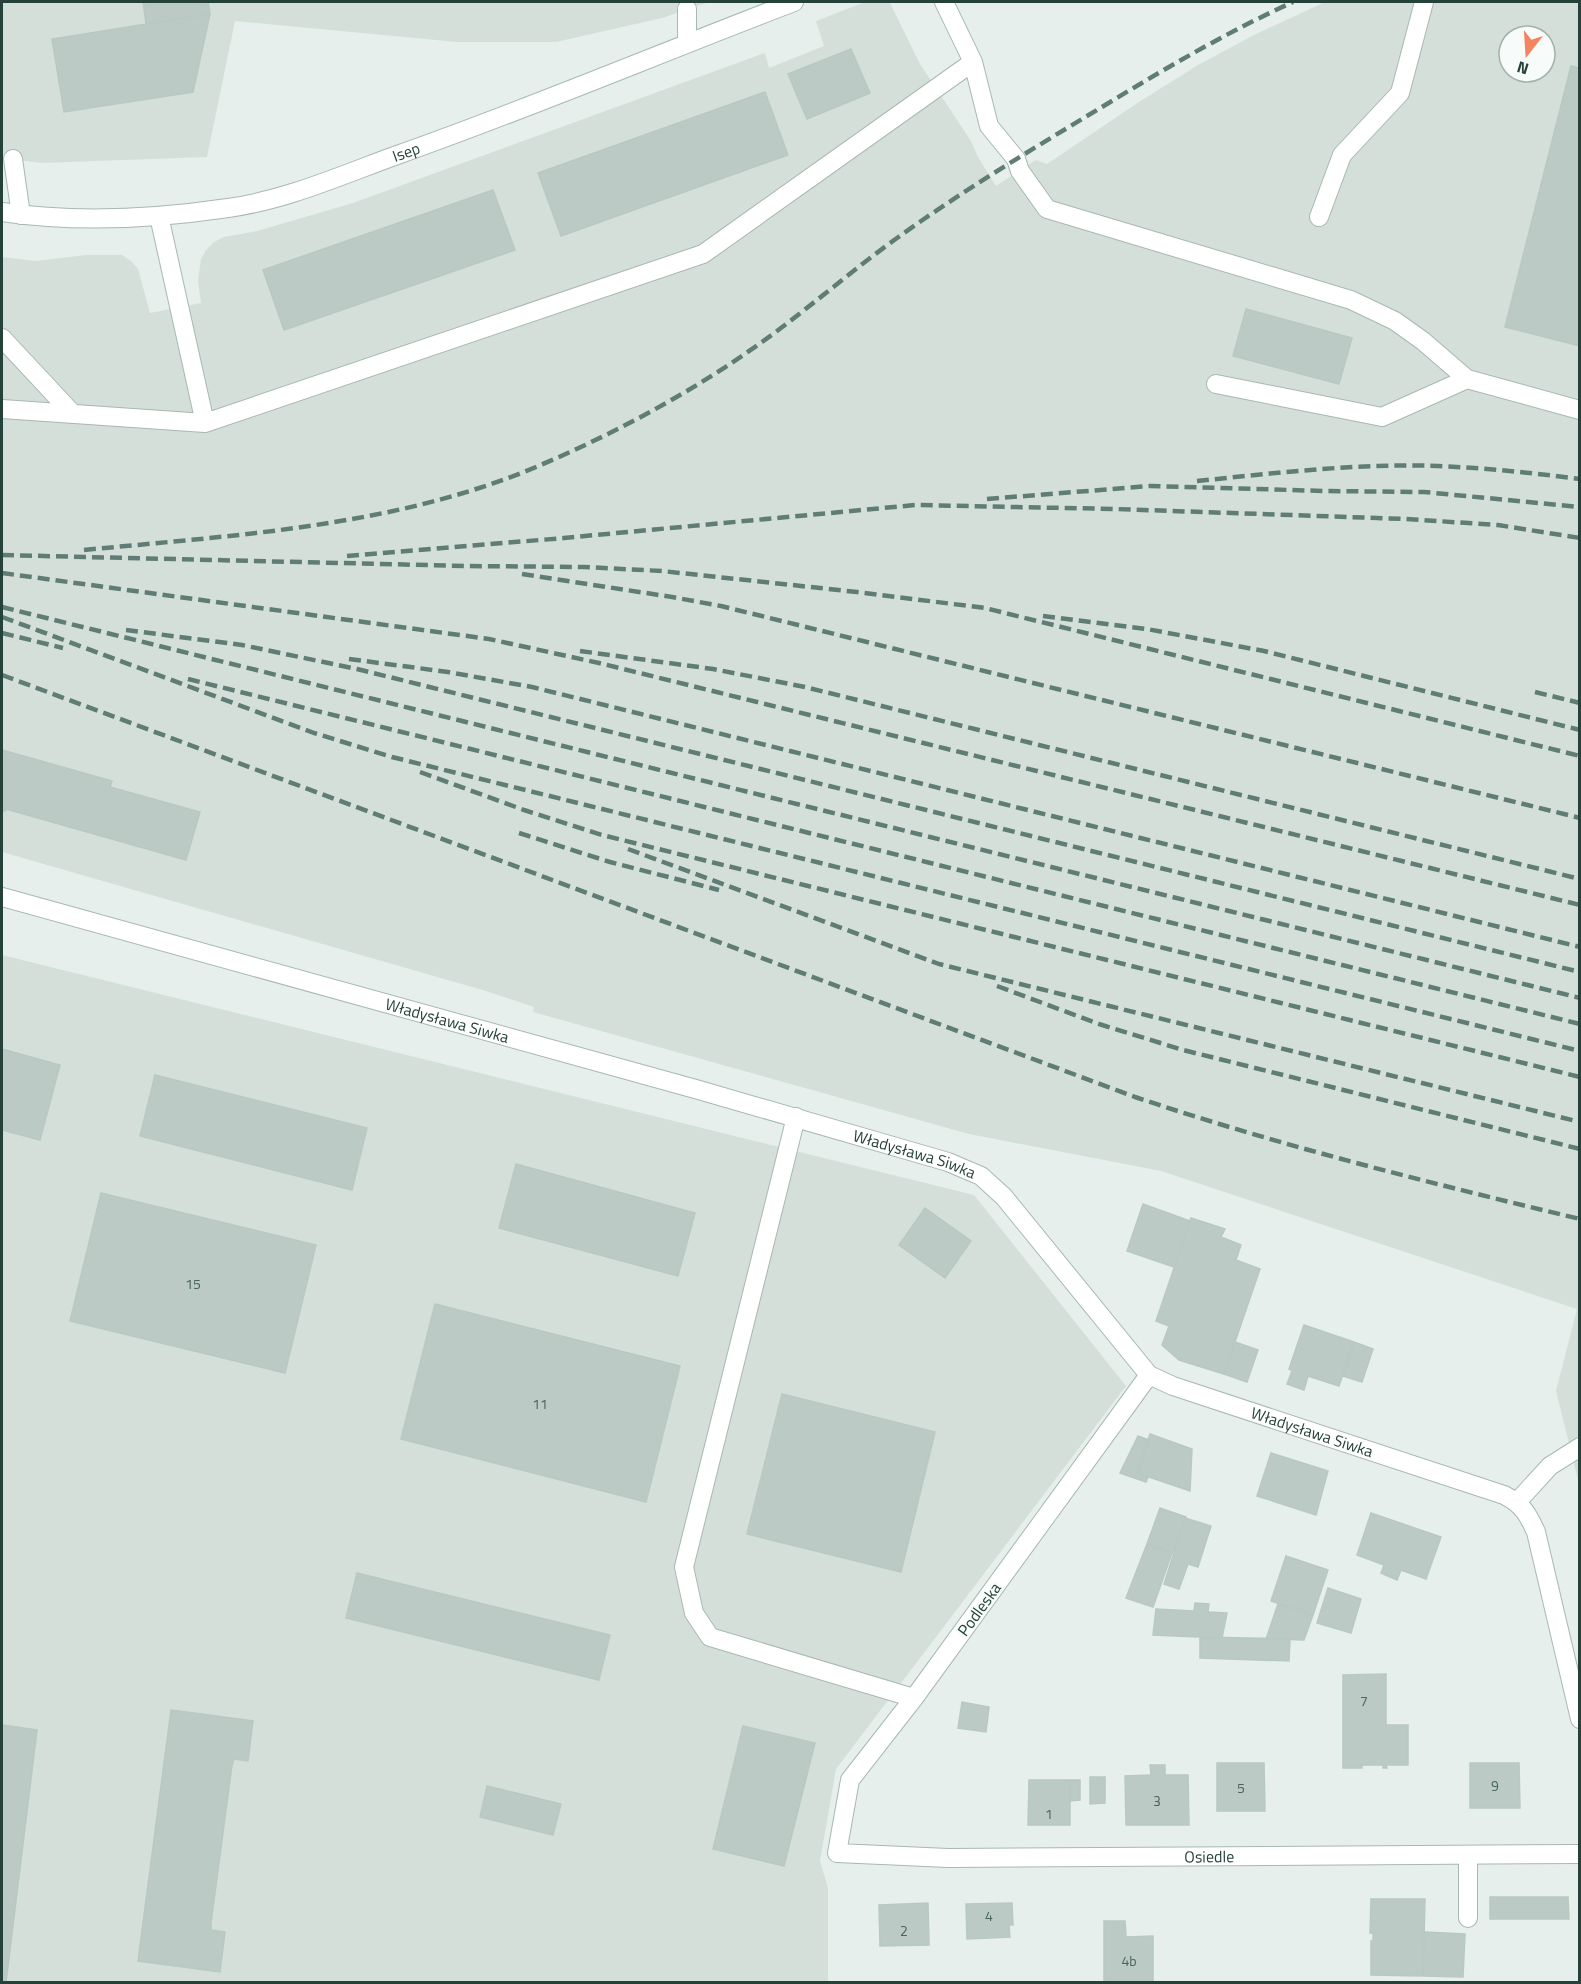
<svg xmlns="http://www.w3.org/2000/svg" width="1581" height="1984" font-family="'Titillium Web',sans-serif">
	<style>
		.built { fill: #d4dfda; fill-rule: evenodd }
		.building { fill: #bbcac4; stroke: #b8c9c2; stroke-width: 1.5 }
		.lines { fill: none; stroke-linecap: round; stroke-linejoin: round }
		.service-casing { stroke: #a8b8b2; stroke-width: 20 }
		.minor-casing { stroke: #a8b8b2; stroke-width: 20 }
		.service { stroke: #fff; stroke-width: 18 }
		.minor { stroke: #fff; stroke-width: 18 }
		.rail { stroke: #5f7d75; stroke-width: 4.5; stroke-dasharray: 12 6; stroke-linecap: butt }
		.labels { text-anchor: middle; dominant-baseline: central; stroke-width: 5; stroke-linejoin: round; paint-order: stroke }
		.number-label { font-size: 14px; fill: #4a645c }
		.street-label { font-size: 16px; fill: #24423a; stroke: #f7fbf9 }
	</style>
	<rect width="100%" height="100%" fill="#e6efeb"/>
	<path class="built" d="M 2,2 L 709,2 L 662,18 L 556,42 L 457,42 L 235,21 L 207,157 L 42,163 L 2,158 Z
		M 865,2 L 887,2 L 890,3 L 920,64 L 971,141 L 978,157 L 996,186 L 1036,160 L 1047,164 L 1139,102 L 1198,65 L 1256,34 L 1325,2 L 1579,2 L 1579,1484 L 1556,1391 L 1577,1309 L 1161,1171 L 969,1134 L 812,1090 L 533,1012 L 534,1007 L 486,991 L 2,852 L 2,257 L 35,261 L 86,255 L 122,255 L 131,261 L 138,269 L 150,313 L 201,303 L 198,281 L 201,259 L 206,250 L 214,242 L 224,237 L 257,231 L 353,203 L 765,53 L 769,68 L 824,46 L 816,21 ZM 1509,36 L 1545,36 L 1545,72 L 1509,72 Z
		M 2,955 L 974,1195 L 1126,1386 L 836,1769 L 820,1861 L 828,1888 L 828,1982 L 2,1982 Z"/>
	<path class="building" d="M 143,2 L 208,2 L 210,14 L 146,24 Z
		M 210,14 L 193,92 L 64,112 L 52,39 Z
		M 851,49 L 870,93 L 807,119 L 788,74 Z
		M 1571,66 L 1580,68 L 1580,346 L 1505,327 Z
		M 765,92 L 788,155 L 561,236 L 538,173 Z
		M 493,190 L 515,250 L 284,330 L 263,270 Z
		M 1246,309 L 1352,338 L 1339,384 L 1233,356 Z
		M 2,750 L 112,781 L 110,787 L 200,812 L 186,860 L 6,809 L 5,811 L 3,811 Z
		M 2,1049 L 60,1065 L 40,1140 L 2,1130 Z
		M 155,1075 L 367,1128 L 352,1190 L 140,1136 Z
		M 516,1164 L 695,1213 L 678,1276 L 499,1228 Z
		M 101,1193 L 316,1245 L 285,1373 L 70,1321 Z
		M 1143,1204 L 1190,1221 L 1174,1267 L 1127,1251 Z
		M 925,1208 L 971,1241 L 945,1278 L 899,1245 Z
		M 1191,1218 L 1225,1229 L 1221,1237 L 1241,1245 L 1236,1260 L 1260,1269 L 1224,1374 L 1179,1360 L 1162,1345 L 1169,1326 L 1156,1321 Z
		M 435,1304 L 680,1366 L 646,1502 L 401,1439 Z
		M 1304,1325 L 1354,1342 L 1339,1386 L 1308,1376 L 1304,1390 L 1287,1384 L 1292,1371 L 1289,1369 Z
		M 1235,1342 L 1258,1350 L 1247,1382 L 1224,1374 Z
		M 1354,1342 L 1373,1349 L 1362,1382 L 1343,1376 Z
		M 782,1394 L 935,1432 L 901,1572 L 747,1534 Z
		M 1150,1434 L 1192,1449 L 1190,1491 L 1137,1473 Z
		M 1138,1436 L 1149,1440 L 1137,1473 L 1148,1477 L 1146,1482 L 1120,1473 Z
		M 1271,1453 L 1328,1471 L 1316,1515 L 1257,1496 Z
		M 1160,1508 L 1186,1517 L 1172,1553 L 1147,1544 Z
		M 1371,1513 L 1441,1537 L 1426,1579 L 1401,1570 L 1397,1580 L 1381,1573 L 1384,1565 L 1357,1555 Z
		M 1185,1518 L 1211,1526 L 1198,1567 L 1188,1564 L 1179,1589 L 1164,1584 Z
		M 1147,1544 L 1172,1553 L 1153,1607 L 1126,1598 Z
		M 1286,1556 L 1328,1570 L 1313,1615 L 1271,1601 Z
		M 357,1573 L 610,1635 L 599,1680 L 346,1618 Z
		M 1328,1588 L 1361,1599 L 1351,1633 L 1317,1623 Z
		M 1195,1603 L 1209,1604 L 1208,1612 L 1227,1613 L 1222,1638 L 1153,1635 L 1156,1609 L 1194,1611 Z
		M 1278,1604 L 1313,1615 L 1304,1640 L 1266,1639 Z
		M 1200,1637 L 1290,1639 L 1289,1661 L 1200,1658 Z
		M 1386,1674 L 1386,1725 L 1408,1725 L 1408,1765 L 1386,1765 L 1387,1768 L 1383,1768 L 1383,1765 L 1362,1765 L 1362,1768 L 1343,1768 L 1343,1675 Z
		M 962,1702 L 989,1707 L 986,1732 L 958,1728 Z
		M 171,1710 L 253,1721 L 248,1761 L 234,1759 L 232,1765 L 211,1923 L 211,1930 L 225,1932 L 220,1972 L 138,1961 Z
		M 2,1725 L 37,1730 L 6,1982 L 2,1982 Z
		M 743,1726 L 815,1743 L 784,1866 L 713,1849 Z
		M 1217,1763 L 1264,1763 L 1265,1811 L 1217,1811 Z
		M 1470,1763 L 1519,1763 L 1520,1808 L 1470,1808 Z
		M 1150,1765 L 1165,1765 L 1165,1775 L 1188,1775 L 1189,1825 L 1126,1825 L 1125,1776 L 1151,1775 Z
		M 1090,1777 L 1105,1777 L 1105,1803 L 1090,1804 Z
		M 1029,1780 L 1070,1780 L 1070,1825 L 1028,1825 Z
		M 1070,1780 L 1080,1780 L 1080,1800 L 1070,1801 Z
		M 487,1786 L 561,1804 L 553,1835 L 480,1817 Z
		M 1490,1897 L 1568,1897 L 1569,1919 L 1490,1919 Z
		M 1371,1899 L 1425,1899 L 1423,1976 L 1371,1975 L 1371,1941 L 1373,1941 L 1373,1933 L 1370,1933 Z
		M 928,1903 L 929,1945 L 880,1946 L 879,1905 Z
		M 1012,1903 L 1013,1925 L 1009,1925 L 1010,1937 L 967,1939 L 966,1904 Z
		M 1104,1921 L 1125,1921 L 1126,1937 L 1153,1936 L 1153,1982 L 1104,1982 Z
		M 1425,1932 L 1465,1934 L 1463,1977 L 1423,1976 Z"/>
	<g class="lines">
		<g class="service-casing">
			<path id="service" d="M 944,2 L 973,62 L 989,126 L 1016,159 L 1020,171 L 1047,209 L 1351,300 L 1395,321 L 1423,341 L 1467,379 L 1580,410
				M 687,9 L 687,42
				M 13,159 L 21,215
				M 159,216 L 205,423
				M 1319,217 L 1342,155 L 1400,93 L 1424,2
				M 2,338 L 73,414
				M 1216,384 L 1382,417 L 1467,379
				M 2,409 L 205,423 L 703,254 L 973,62
				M 796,1117 L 684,1567 L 694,1613 L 710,1637 L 914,1698
				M 1517,1502 L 1550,1466 L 1580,1447
				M 1468,1855 L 1468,1918"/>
		</g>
		<g class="minor-casing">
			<g id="minor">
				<path id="s1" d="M 2,212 C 76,223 153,219 228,208 C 287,200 344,174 400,154 C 533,107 663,52 794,2"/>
				<path id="s2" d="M 2,897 L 699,1090 L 948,1162 L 981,1176 L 1004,1197 L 1149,1375 L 1173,1386 L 1504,1495 C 1522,1504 1528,1514 1536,1532 L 1580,1719"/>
				<path id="s3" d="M 1149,1375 L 914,1698 L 850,1780 L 837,1853 L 948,1858 L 1580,1854"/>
			</g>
		</g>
		<use href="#service" class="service"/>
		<use href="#minor" class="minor"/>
		<path class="rail" d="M 1197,481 C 1276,473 1358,463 1438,466 C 1486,468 1533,473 1580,479
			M 987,499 L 1150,486 L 1326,491 L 1424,492 L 1580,507
			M 84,550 C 236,535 393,527 536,467 C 616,433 692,392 762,342 C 808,309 851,271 897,238 C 961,192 1029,151 1097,110 C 1161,71 1225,33 1293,2
			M 2,555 L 467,566 L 584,567 L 662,571 L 857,592 L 985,608 L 1580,756
			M 347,556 L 564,538 L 915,505 L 1115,509 L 1406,519 L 1498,525 L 1580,538
			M 2,573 L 489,639 L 599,663 L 1580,905
			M 522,574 L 672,597 L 721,606 L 1580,818
			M 2,607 L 1580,998
			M 1043,616 L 1147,629 L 1264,651 L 1580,730
			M 2,617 L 314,733 L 392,757 L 1580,1051
			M 126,630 L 242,645 L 357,669 L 1580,972
			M 2,633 L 63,648
			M 580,651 L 713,669 L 805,687 L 1580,879
			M 349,659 L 448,672 L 532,687 L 1580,947
			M 2,675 L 1135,1097 C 1281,1146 1430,1183 1580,1219
			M 188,679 L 1580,1024
			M 1535,692 L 1580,703
			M 420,772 L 524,810 L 602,835 L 1580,1077
			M 519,833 L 610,862 L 719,890
			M 628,849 L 939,964 L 1580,1122
			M 997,986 L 1099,1024 L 1183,1050 L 1580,1149"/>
	</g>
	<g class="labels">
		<g class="number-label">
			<text x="193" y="1283">15</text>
			<text x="540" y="1403">11</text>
			<text x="1364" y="1700">7</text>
			<text x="1495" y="1785">9</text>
			<text x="1241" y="1787">5</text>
			<text x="1157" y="1800">3</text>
			<text x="1049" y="1813">1</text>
			<text x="989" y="1915">4</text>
			<text x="904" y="1930">2</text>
			<text x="1129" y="1960">4b</text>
		</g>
		<g class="street-label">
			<text stroke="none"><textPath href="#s1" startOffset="414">Isep</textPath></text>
			<text stroke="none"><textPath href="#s2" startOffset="462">Władysława Siwka</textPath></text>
			<text stroke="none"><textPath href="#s2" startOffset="948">Władysława Siwka</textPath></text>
			<text stroke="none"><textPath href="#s2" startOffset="1452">Władysława Siwka</textPath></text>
			<text transform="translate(979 1609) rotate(-54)">Podleska</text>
			<text stroke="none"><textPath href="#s3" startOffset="950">Osiedle</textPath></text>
		</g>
	</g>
	<rect width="1581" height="1984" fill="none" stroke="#24423a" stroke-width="6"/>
	<g transform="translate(1527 54) rotate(197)"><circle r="28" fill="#f7fbf9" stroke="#a3b1ad" stroke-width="1.5"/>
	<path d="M0-4.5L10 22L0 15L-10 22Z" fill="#f4845f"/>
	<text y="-9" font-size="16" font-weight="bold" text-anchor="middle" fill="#24423a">N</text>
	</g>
</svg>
